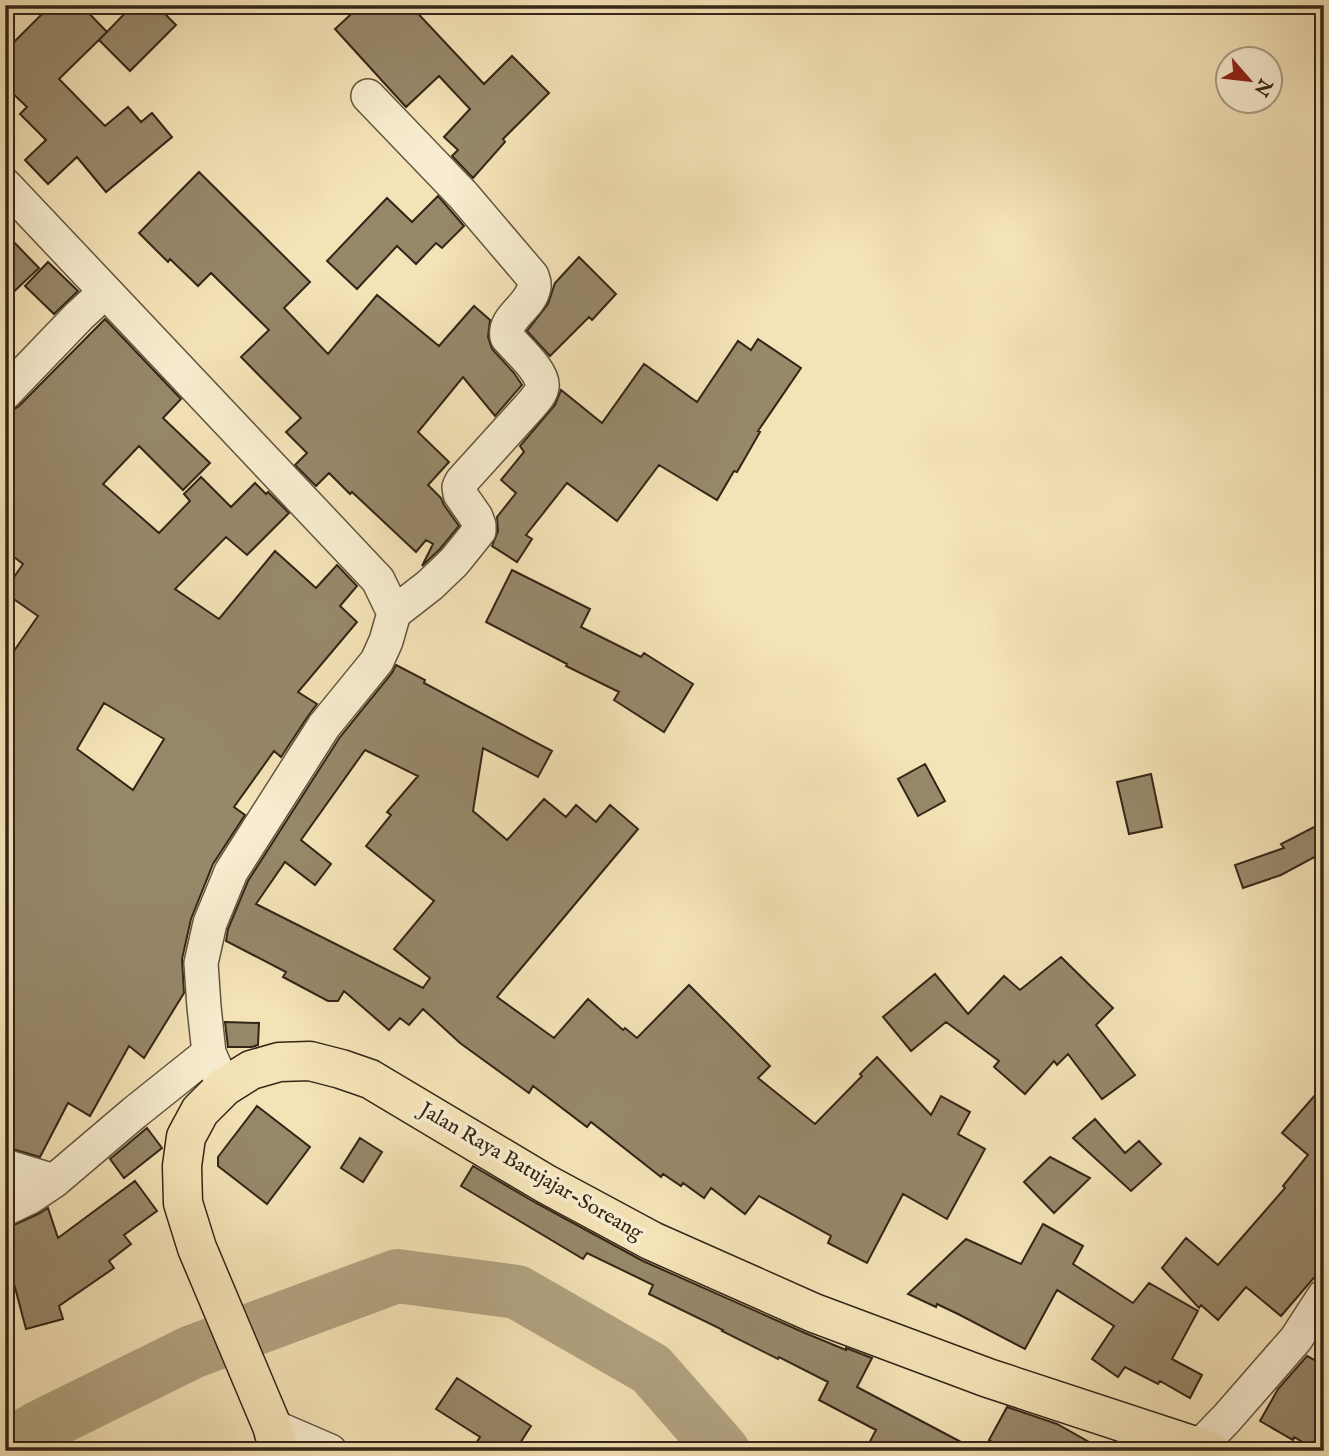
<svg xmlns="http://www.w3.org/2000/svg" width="1329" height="1456" font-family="'IM FELL English',serif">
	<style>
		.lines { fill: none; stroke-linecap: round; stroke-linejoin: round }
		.river { stroke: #b2a381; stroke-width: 54 }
		.building { fill: #97886a; stroke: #332617; stroke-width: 2; fill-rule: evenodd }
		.minor-casing { stroke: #63553f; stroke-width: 36 }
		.trunk-casing { stroke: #332617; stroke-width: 41 }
		.minor { stroke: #f8edd0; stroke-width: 33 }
		.trunk { stroke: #f4e3b7; stroke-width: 38 }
		.labels { text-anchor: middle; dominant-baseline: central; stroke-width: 7; stroke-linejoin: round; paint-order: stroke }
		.street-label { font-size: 21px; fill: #332617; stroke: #f8edd0 }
	</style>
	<rect width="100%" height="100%" fill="#f4e3b7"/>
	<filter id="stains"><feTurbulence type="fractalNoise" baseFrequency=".00286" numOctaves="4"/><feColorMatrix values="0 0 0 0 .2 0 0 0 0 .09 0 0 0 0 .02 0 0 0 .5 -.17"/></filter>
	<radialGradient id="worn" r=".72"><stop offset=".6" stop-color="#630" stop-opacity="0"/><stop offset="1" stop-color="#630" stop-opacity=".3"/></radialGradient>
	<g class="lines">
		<path class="river" d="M 5,1447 L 40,1427 L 192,1352 L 397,1276 L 517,1292 L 651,1369 L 723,1451"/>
	</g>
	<path class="building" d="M 51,5 L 81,5 L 107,32 L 59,79 L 105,126 L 128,107 L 141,122 L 152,113 L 172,137 L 106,192 L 77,157 L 48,184 L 25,160 L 46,140 L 20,114 L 27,107 L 5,86 L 5,51 Z
		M 133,5 L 156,5 L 176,25 L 130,71 L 99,40 Z
		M 361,5 L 410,5 L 484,84 L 512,56 L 549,93 L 503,139 L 505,142 L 473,178 L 452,156 L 458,150 L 444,137 L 470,109 L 439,76 L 406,107 L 335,29 Z
		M 199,172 L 310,282 L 284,308 L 328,354 L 377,295 L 439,346 L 474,306 L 490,320 L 488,337 L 492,349 L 514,373 L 522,385 L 495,416 L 463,377 L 418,432 L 449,462 L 428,485 L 441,498 L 444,505 L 459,526 L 440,549 L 422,566 L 433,544 L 426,540 L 416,552 L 352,492 L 350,494 L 329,473 L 316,486 L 295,465 L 307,453 L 286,432 L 301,418 L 241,357 L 269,330 L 211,273 L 198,286 L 170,259 L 168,262 L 139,233 Z
		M 438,196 L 464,226 L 442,248 L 436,243 L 416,264 L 397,246 L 357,289 L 327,261 L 387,198 L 412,222 Z
		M 5,233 L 39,268 L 5,300 Z
		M 579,257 L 616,294 L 592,320 L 589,317 L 550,356 L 527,331 L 548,304 L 555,283 Z
		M 48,262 L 78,291 L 54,314 L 25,286 Z
		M 105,319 L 181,399 L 163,418 L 210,463 L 183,490 L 139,446 L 103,484 L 159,533 L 190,501 L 184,494 L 201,477 L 231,507 L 255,483 L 266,494 L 268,492 L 289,513 L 247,555 L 226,537 L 175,589 L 219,619 L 275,551 L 316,588 L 337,565 L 357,586 L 340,606 L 357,622 L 298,692 L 317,704 L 308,716 L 281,757 L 274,751 L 234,807 L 245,815 L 213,864 L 191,919 L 182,959 L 184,993 L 144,1058 L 129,1046 L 90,1116 L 68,1103 L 40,1157 L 5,1147 L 5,664 L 38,616 L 5,593 L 5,590 L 23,564 L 5,550 L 5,412 L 11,411 L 19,406 ZM 104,703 L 164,739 L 133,790 L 77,749 Z
		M 758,339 L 801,368 L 758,431 L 760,432 L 737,472 L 734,471 L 717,500 L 659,465 L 617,521 L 567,483 L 526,535 L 532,539 L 517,562 L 492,546 L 498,531 L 497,517 L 516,493 L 501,480 L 524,452 L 520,446 L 555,405 L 561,390 L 602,423 L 644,364 L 697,402 L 738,341 L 751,350 Z
		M 512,570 L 590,609 L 581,627 L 641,657 L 644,653 L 693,684 L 664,732 L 614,700 L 619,692 L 566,666 L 567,664 L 486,622 Z
		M 396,665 L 425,680 L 424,683 L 552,751 L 538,777 L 483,748 L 473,811 L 507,840 L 544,799 L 566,817 L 576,805 L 596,822 L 610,805 L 638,829 L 497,997 L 554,1038 L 588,999 L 623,1030 L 625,1028 L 637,1038 L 689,985 L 770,1066 L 758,1078 L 815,1124 L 862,1076 L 860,1074 L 877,1057 L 931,1115 L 941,1096 L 970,1112 L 958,1134 L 985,1149 L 947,1219 L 903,1194 L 867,1263 L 828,1243 L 831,1236 L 759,1196 L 745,1214 L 711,1188 L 704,1198 L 683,1183 L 681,1186 L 663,1174 L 661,1177 L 591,1122 L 587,1127 L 533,1086 L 529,1093 L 460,1043 L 423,1009 L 409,1025 L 400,1018 L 389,1030 L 344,991 L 338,1001 L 328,1001 L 283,977 L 286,972 L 226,941 L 228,929 L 248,881 L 340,737 L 392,673 ZM 365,750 L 418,776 L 387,812 L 391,815 L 366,846 L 434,901 L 394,949 L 430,978 L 423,988 L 256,904 L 285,862 L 315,885 L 331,864 L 301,840 Z
		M 925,764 L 945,801 L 918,816 L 898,779 Z
		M 1151,774 L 1162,827 L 1129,834 L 1117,782 Z
		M 1324,822 L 1324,852 L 1281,875 L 1243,888 L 1235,865 L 1284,848 L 1281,844 Z
		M 1061,957 L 1113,1008 L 1096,1025 L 1135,1075 L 1102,1099 L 1068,1054 L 1057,1065 L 1054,1061 L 1025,1094 L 994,1067 L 999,1061 L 946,1022 L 911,1051 L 883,1017 L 935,974 L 968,1014 L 1004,976 L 1020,990 Z
		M 225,1022 L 259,1023 L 258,1045 L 252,1047 L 228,1047 Z
		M 1324,1085 L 1324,1266 L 1281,1316 L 1246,1287 L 1218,1320 L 1201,1305 L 1199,1308 L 1162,1268 L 1186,1238 L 1218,1265 L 1285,1188 L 1283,1186 L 1308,1155 L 1282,1133 Z
		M 257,1106 L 310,1147 L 267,1204 L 218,1166 L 218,1157 Z
		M 1095,1119 L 1125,1153 L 1139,1141 L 1161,1164 L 1131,1191 L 1073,1138 Z
		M 147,1128 L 162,1148 L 124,1178 L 110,1159 Z
		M 360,1138 L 382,1152 L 363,1182 L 341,1168 Z
		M 1050,1157 L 1090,1178 L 1054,1213 L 1024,1182 Z
		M 473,1166 L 536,1203 L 643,1261 L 805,1333 L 846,1350 L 846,1348 L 872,1358 L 857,1387 L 978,1451 L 865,1451 L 876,1430 L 819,1400 L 828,1382 L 779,1357 L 778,1359 L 722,1331 L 723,1330 L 649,1294 L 653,1285 L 587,1253 L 583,1259 L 461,1186 Z
		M 135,1181 L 157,1211 L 124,1235 L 131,1244 L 109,1261 L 114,1268 L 59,1306 L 63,1319 L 26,1329 L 13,1280 L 11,1281 L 5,1260 L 5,1229 L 38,1214 L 48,1208 L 58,1238 Z
		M 1043,1224 L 1083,1246 L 1073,1264 L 1133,1303 L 1149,1283 L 1198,1311 L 1172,1359 L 1202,1375 L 1190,1398 L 1160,1381 L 1158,1384 L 1125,1367 L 1118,1377 L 1092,1359 L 1114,1326 L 1057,1290 L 1025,1349 L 960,1315 L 937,1304 L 936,1307 L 908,1294 L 966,1239 L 1021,1264 Z
		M 1307,1356 L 1324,1365 L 1324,1451 L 1318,1451 L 1294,1437 L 1293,1440 L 1260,1421 L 1278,1389 Z
		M 457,1378 L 531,1426 L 515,1451 L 471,1451 L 480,1437 L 436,1409 Z
		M 1007,1407 L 1057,1424 L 1105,1451 L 1008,1451 L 989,1440 Z"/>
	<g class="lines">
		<g class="minor-casing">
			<path id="minor" d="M 5,185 L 378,580 L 394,613
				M 5,393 L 79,316 L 105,292
				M 224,1087 L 209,1053 L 204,1007 L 201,963 L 210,923 L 231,872 L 324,726 L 377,661 L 386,641 L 394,613 L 430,585 L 454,562 L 479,531 L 479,525 L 476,517 L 460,494 L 459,487 L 462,481 L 530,406 C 535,400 541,394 542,387 C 545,373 516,348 507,337 C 503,317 531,307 534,287 C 535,283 533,279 532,276 L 463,195 L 368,96
				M 5,1166 L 54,1181 L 134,1113 L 209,1053
				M 5,1209 L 30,1197 L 54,1181
				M 272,1426 L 330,1451
				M 1199,1447 L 1227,1418 L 1296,1339 L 1324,1296"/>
		</g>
		<g class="trunk-casing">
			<path id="trunk" d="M 279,1451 L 272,1426 L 197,1248 L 183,1203 L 182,1166 L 186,1137 L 200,1111 L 224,1087 L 251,1070 L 279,1062 L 310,1061 L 341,1069 L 370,1079 L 546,1184 L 652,1241 L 814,1313 L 988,1378 L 1210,1451"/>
		</g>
		<use href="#minor" class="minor"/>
		<use href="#trunk" class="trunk"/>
	</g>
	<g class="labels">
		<g class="street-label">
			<text transform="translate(531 1172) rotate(30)">Jalan Raya Batujajar-Soreang</text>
		</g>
	</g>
	<rect width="1329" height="1456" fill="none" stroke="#f4e3b7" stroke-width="28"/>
	<rect x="7" y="7" width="1315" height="1442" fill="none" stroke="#332617" stroke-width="3.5"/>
	<rect x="14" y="14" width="1301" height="1428" fill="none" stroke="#332617" stroke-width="2"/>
	<g transform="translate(1249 80) rotate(118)"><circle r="33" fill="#f8edd0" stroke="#a99d86" stroke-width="2"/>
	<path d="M0-5L12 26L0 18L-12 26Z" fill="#8f2418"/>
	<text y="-10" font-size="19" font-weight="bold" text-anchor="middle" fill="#332617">N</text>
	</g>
	<rect width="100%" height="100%" filter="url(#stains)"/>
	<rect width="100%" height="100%" fill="url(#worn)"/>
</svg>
